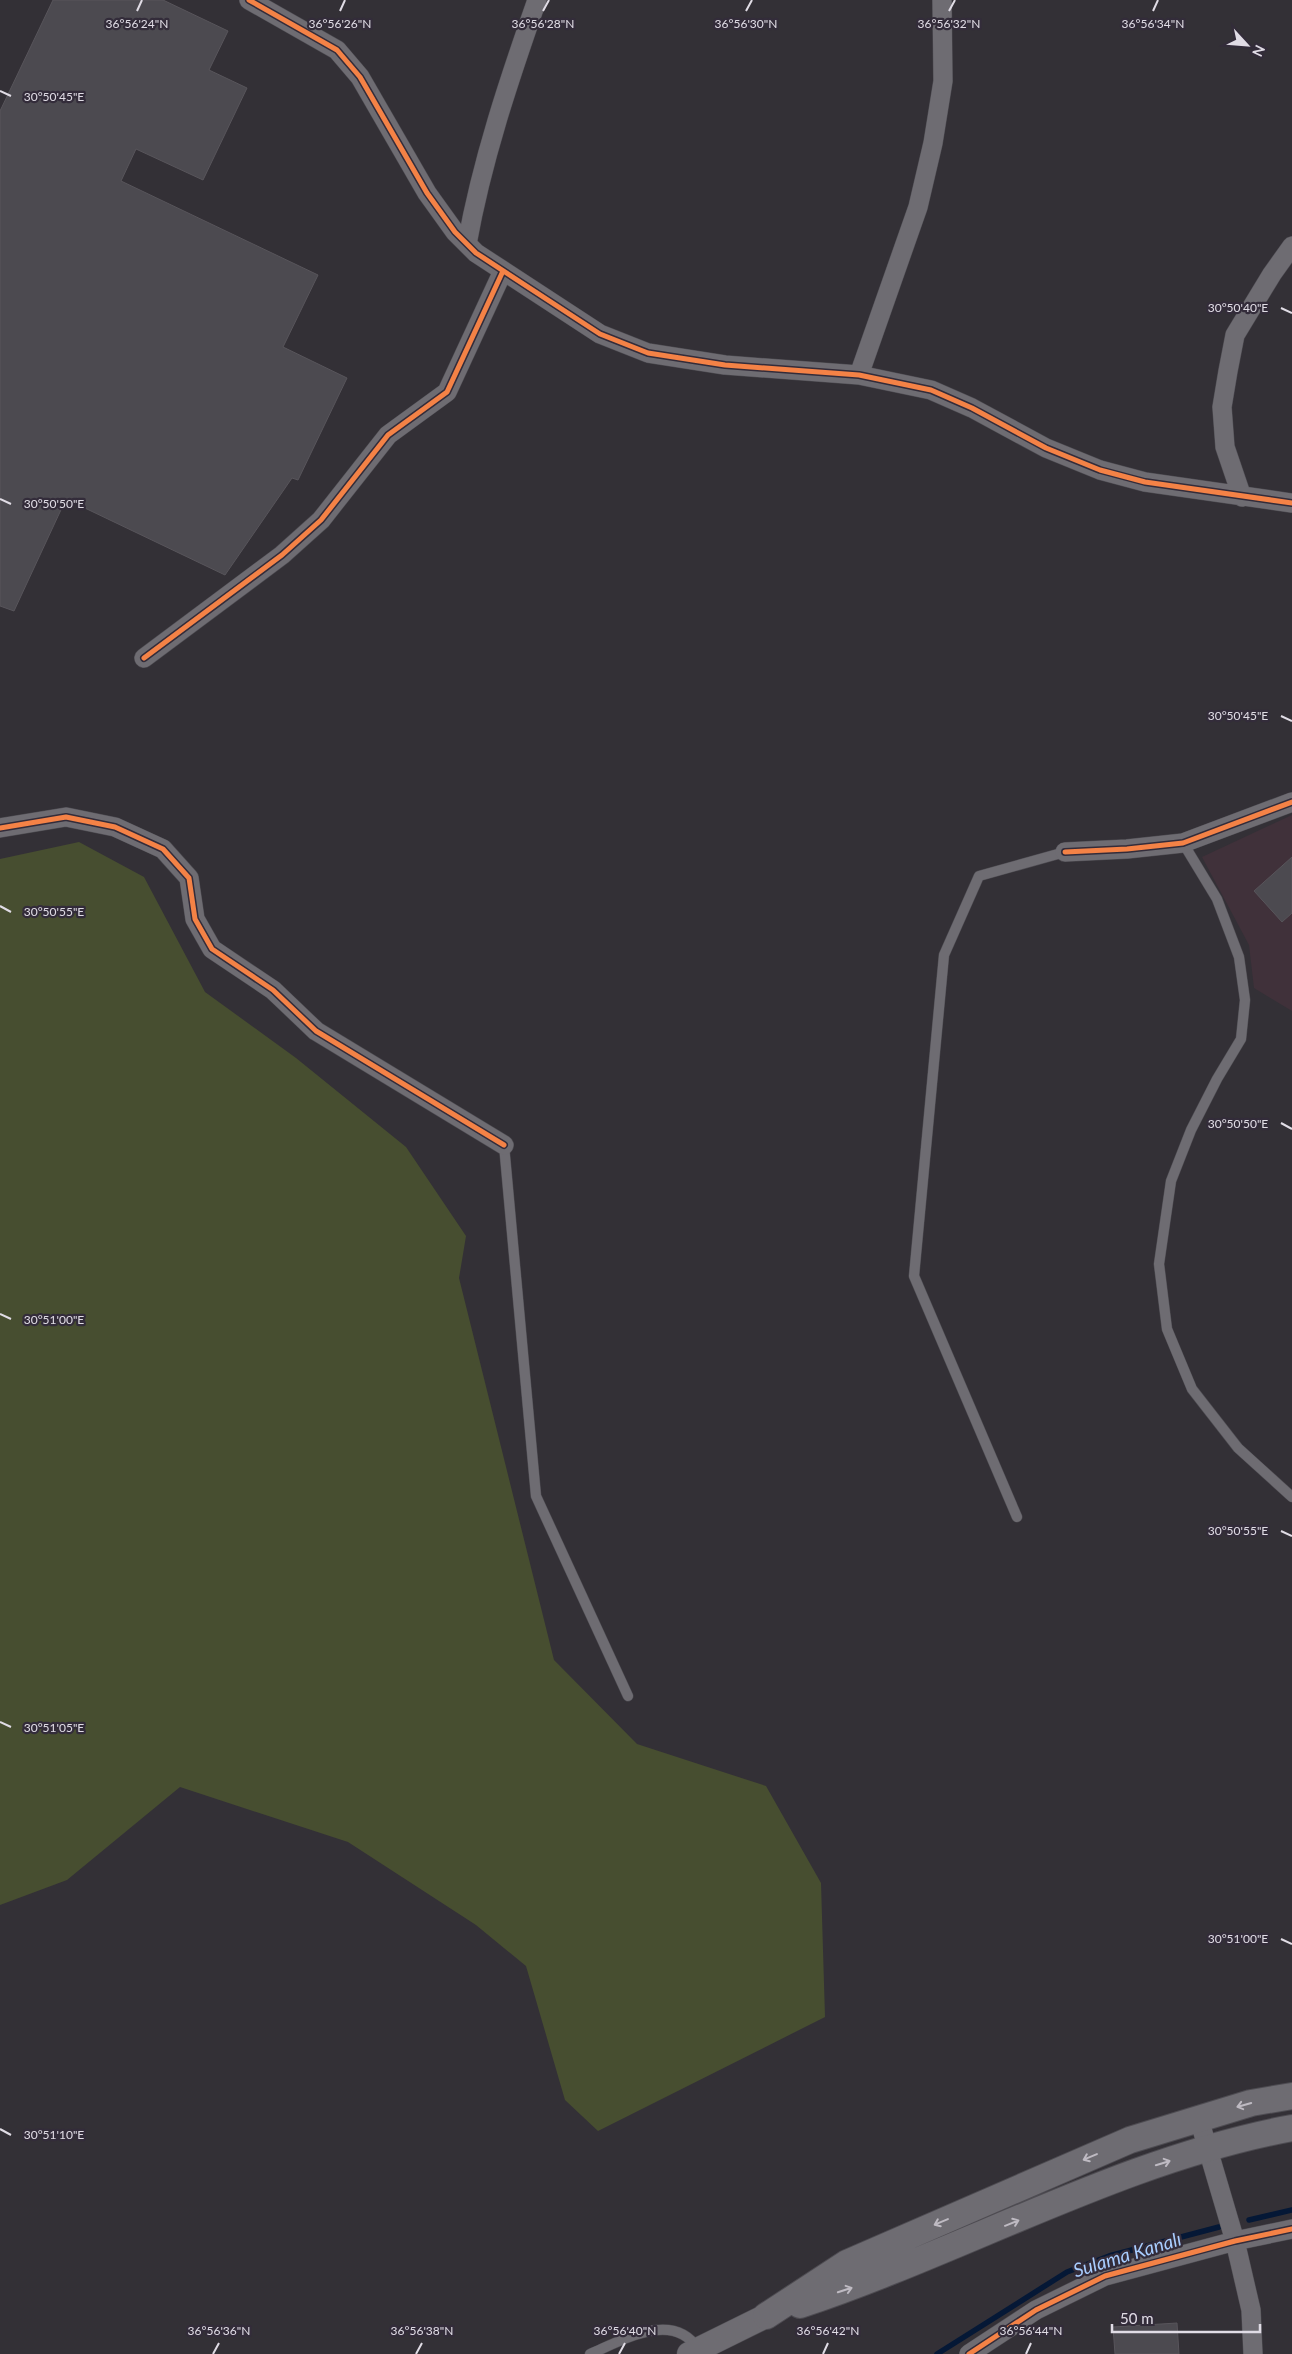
<svg xmlns="http://www.w3.org/2000/svg" width="1292" height="2354" font-family="Lato,sans-serif">
	<style>
		.education { fill: #40313a }
		.green { fill: #474e30 }
		.lines { fill: none; stroke-linecap: round; stroke-linejoin: round }
		.stream { stroke: #051836; stroke-width: 5.5 }
		.building { fill: #4c4a50; stroke: #58555b }
		.service-casing { stroke: #4e4c52; stroke-width: 11 }
		.minor-casing { stroke: #4e4c52; stroke-width: 20 }
		.tertiary-casing { stroke: #4e4c52; stroke-width: 25 }
		.secondary-casing { stroke: #4e4c52; stroke-width: 28 }
		.service { stroke: #6e6c72; stroke-width: 10 }
		.minor { stroke: #6e6c72; stroke-width: 19 }
		.tertiary { stroke: #6e6c72; stroke-width: 24 }
		.secondary { stroke: #6e6c72; stroke-width: 26 }
		.cycleway-casing { stroke: #332c3a; stroke-width: 8 }
		.cycleway { stroke: #f48246; stroke-width: 5 }
		.oneway { stroke: #bebac2 }
		.ticks { fill: none; stroke: #e0dce5; stroke-width: 2 }
		.labels { text-anchor: middle; dominant-baseline: central; stroke-width: 4.5; stroke-linejoin: round; paint-order: stroke }
		.water-label { font-size: 19px; font-style: italic; fill: #a8ccfe; stroke: #332c3a }
		.ticks-label { font-size: 12px; text-anchor: middle; fill: #e0dce5; stroke: #332c3a; stroke-width: 4.5; stroke-linejoin: round; paint-order: stroke }
	</style>
	<rect width="100%" height="100%" fill="#333036"/>
	<path class="education" d="M 1292,815 L 1292,1011 L 1254,988 L 1249,945 L 1202,857 Z"/>
	<path class="green" d="M 79,842 L 144,877 L 205,992 L 296,1058 L 406,1147 L 466,1236 L 459,1278 L 554,1660 L 637,1744 L 766,1786 L 821,1883 L 825,2017 L 598,2131 L 565,2100 L 526,1966 L 476,1925 L 348,1842 L 180,1787 L 67,1880 L 0,1905 L 0,859 Z"/>
	<g class="lines">
		<path class="stream" d="M 1249,2220 L 1292,2210
			M 937,2354 L 1067,2272 L 1109,2256 L 1219,2227"/>
	</g>
	<path class="building" d="M 53,0 L 163,0 L 228,31 L 209,70 L 247,88 L 203,180 L 136,149 L 121,181 L 318,275 L 283,347 L 347,378 L 298,480 L 292,478 L 225,575 L 66,499 L 14,611 L 0,606 L 0,111 Z
		M 1292,857 L 1292,913 L 1282,922 L 1254,891 Z
		M 1177,2323 L 1179,2354 L 1115,2354 L 1113,2327 Z"/>
	<g class="lines">
		<g class="service-casing">
			<path id="service" d="M 1183,843 L 1217,899 L 1239,957 L 1245,1000 L 1241,1039 L 1217,1079 L 1191,1130 L 1171,1181 L 1159,1264 L 1167,1329 L 1192,1389 L 1238,1448 L 1292,1497
				M 504,1145 L 536,1496 L 628,1696
				M 1017,1517 L 914,1276 L 944,955 L 979,876 L 1065,852
				M 590,2354 C 623,2340 673,2310 698,2349"/>
		</g>
		<g class="minor-casing">
			<path id="minor" d="M 249,0 L 337,50 L 360,77 L 427,193 L 455,232 L 476,253 L 600,334 L 648,353 L 725,365 L 859,375 L 931,390 L 972,408 L 1046,448 L 1100,470 L 1145,482 L 1292,503
				M 467,244 C 482,160 509,80 537,0
				M 859,375 L 918,207 L 933,143 L 943,81 L 942,0
				M 1242,497 L 1225,447 L 1222,407 L 1228,371 L 1235,335 L 1272,274 L 1292,246
				M 144,658 L 282,555 L 321,520 L 388,435 L 447,392 L 503,271
				M 0,828 L 66,817 L 115,827 L 163,849 L 189,878 L 195,919 L 212,949 L 273,990 L 316,1031 L 504,1145
				M 1065,852 L 1127,849 L 1183,843 L 1292,802
				M 1199,2119 L 1235,2241 L 1251,2310 L 1253,2354
				M 969,2354 L 1036,2310 L 1105,2276 L 1235,2241 L 1292,2229"/>
		</g>
		<g class="tertiary-casing">
			<path id="tertiary" d="M 689,2354 L 766,2316"/>
		</g>
		<g class="secondary-casing">
			<path id="secondary" d="M 800,2305 C 963,2251 1123,2159 1292,2128
				M 766,2316 L 847,2263 L 1130,2140 L 1251,2103 L 1292,2096"/>
		</g>
		<use href="#service" class="service"/>
		<use href="#minor" class="minor"/>
		<use href="#tertiary" class="tertiary"/>
		<use href="#secondary" class="secondary"/>
		<g class="cycleway-casing">
			<path id="cycleway" d="M 249,0 L 337,50 L 360,77 L 427,193 L 455,232 L 476,253 L 600,334 L 648,353 L 725,365 L 859,375 L 931,390 L 972,408 L 1046,448 L 1100,470 L 1145,482 L 1292,503
				M 144,658 L 282,555 L 321,520 L 388,435 L 447,392 L 503,271
				M 0,828 L 66,817 L 115,827 L 163,849 L 189,878 L 195,919 L 212,949 L 273,990 L 316,1031 L 504,1145
				M 1065,852 L 1127,849 L 1183,843 L 1292,802
				M 969,2354 L 1036,2310 L 1105,2276 L 1235,2241 L 1292,2229"/>
		</g>
		<use href="#cycleway" class="cycleway"/>
	</g>
	<defs><path id="oneway-shaft" d="M-6 0H5M1.5-3L5.5 0L1.5 3" fill="none" stroke-width="1.6" stroke-linecap="round" stroke-linejoin="round" transform="scale(1.25)"/></defs>
	<g class="oneway">
		<use href="#oneway-shaft" transform="translate(1244 2105) rotate(164)"/>
		<use href="#oneway-shaft" transform="translate(1090 2157) rotate(157)"/>
		<use href="#oneway-shaft" transform="translate(1163 2163) rotate(-17)"/>
		<use href="#oneway-shaft" transform="translate(941 2222) rotate(157)"/>
		<use href="#oneway-shaft" transform="translate(1012 2223) rotate(-22)"/>
		<use href="#oneway-shaft" transform="translate(845 2290) rotate(-18)"/>
	</g>
	<path class="ticks" d="M 137,11 L 142,0M 340,11 L 345,0M 543,11 L 549,0M 746,11 L 752,0M 949,11 L 955,0M 1153,11 L 1158,0M 0,91 L 11,96M 1281,308 L 1292,313M 0,499 L 11,504M 1281,716 L 1292,721M 0,906 L 11,912M 1281,1123 L 1292,1129M 0,1314 L 11,1319M 1281,1531 L 1292,1536M 0,1722 L 11,1727M 1281,1939 L 1292,1944M 0,2129 L 11,2135M 213,2354 L 219,2343M 416,2354 L 422,2343M 619,2354 L 625,2343M 823,2354 L 828,2343M 1026,2354 L 1031,2343"/>
	<g class="labels">
		<g class="water-label">
			<text transform="translate(1127 2254) rotate(-17)">Sulama Kanalı</text>
		</g>
	</g>
	<g class="ticks-label">
		<text x="949" y="28">36°56'32"N</text>
		<text x="137" y="28">36°56'24"N</text>
		<text x="340" y="28">36°56'26"N</text>
		<text x="543" y="28">36°56'28"N</text>
		<text x="746" y="28">36°56'30"N</text>
		<text x="1153" y="28">36°56'34"N</text>
		<text x="54" y="101">30°50'45"E</text>
		<text x="1238" y="312">30°50'40"E</text>
		<text x="54" y="508">30°50'50"E</text>
		<text x="1238" y="720">30°50'45"E</text>
		<text x="54" y="916">30°50'55"E</text>
		<text x="1238" y="1128">30°50'50"E</text>
		<text x="54" y="1324">30°51'00"E</text>
		<text x="1238" y="1535">30°50'55"E</text>
		<text x="54" y="1732">30°51'05"E</text>
		<text x="1238" y="1943">30°51'00"E</text>
		<text x="54" y="2139">30°51'10"E</text>
		<text x="219" y="2335">36°56'36"N</text>
		<text x="422" y="2335">36°56'38"N</text>
		<text x="625" y="2335">36°56'40"N</text>
		<text x="828" y="2335">36°56'42"N</text>
		<text x="1031" y="2335">36°56'44"N</text>
	</g>
	<g transform="translate(1247 45) rotate(116)" stroke="#332c3a" stroke-width="4" paint-order="stroke">
	<path d="M0-4L9 19L0 12L-9 19Z" fill="#e0dce5"/>
	<text y="-8" font-size="14" font-weight="bold" text-anchor="middle" fill="#e0dce5">N</text>
	</g>
	<path d="M1112 2324v8h148v-8" fill="none" stroke="#e0dce5" stroke-width="2.5"/>
	<text x="1120" y="2324" font-size="15" fill="#e0dce5" stroke="#332c3a" stroke-width="4" paint-order="stroke">50 m</text>
</svg>
